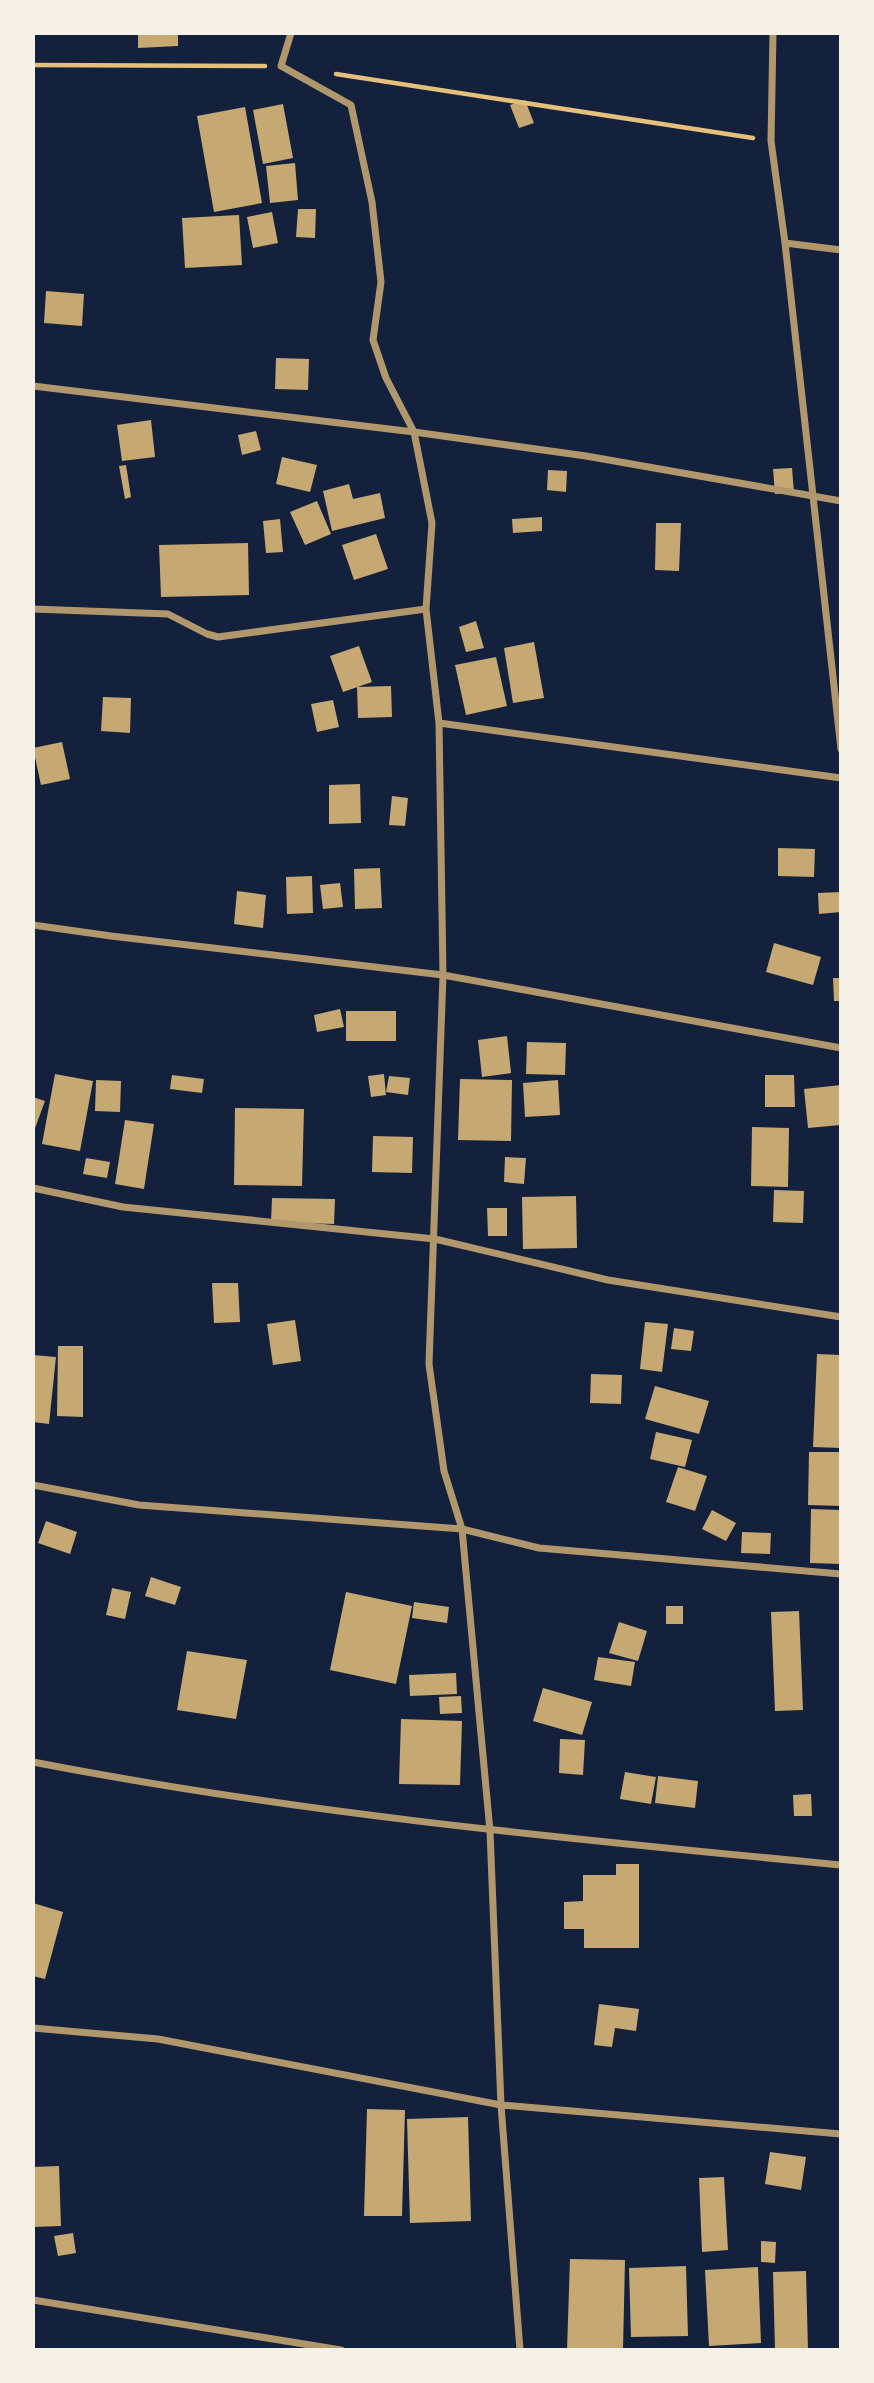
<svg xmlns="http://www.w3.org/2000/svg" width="874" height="2383" font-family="'Times New Roman',serif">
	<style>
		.building { fill: #c6a872 }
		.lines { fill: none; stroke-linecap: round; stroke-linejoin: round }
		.path { stroke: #e5c07b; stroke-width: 4.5 }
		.minor { stroke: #b1986c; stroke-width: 7 }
	</style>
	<rect width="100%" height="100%" fill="#14213d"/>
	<path class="building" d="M 138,33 L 178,33 L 178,46 L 138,48 Z
		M 525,100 L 534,123 L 519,128 L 510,105 Z
		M 283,104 L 293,158 L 263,164 L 253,110 Z
		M 245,107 L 262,203 L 214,212 L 197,116 Z
		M 295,163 L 298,200 L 270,203 L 266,166 Z
		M 298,209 L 316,209 L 315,238 L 296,237 Z
		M 272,212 L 278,243 L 253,248 L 247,217 Z
		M 239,215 L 242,265 L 185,268 L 182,218 Z
		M 46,291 L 84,294 L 82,326 L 44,323 Z
		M 276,358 L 309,359 L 308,390 L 275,389 Z
		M 151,420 L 155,457 L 122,461 L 117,425 Z
		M 256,431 L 261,450 L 242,455 L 238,435 Z
		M 282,457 L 317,465 L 310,492 L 276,484 Z
		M 126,465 L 131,497 L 125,499 L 119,466 Z
		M 792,468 L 794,493 L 775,494 L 773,469 Z
		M 548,470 L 567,471 L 566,492 L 547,490 Z
		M 349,484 L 353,499 L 380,493 L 385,518 L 332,531 L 323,491 Z
		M 317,501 L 331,534 L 305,545 L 290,512 Z
		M 542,517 L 542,531 L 513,533 L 512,519 Z
		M 280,519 L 283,552 L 266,553 L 263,521 Z
		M 656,523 L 681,523 L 679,571 L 655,570 Z
		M 376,534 L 388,569 L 354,580 L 342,545 Z
		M 248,543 L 249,595 L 161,597 L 159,545 Z
		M 476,621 L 484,648 L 466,652 L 459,627 Z
		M 534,642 L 544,698 L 513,703 L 504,648 Z
		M 359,646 L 372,682 L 343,692 L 330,656 Z
		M 496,657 L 507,706 L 466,715 L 455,665 Z
		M 391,686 L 392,717 L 358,718 L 357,687 Z
		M 103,697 L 131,698 L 130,733 L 101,731 Z
		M 333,700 L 339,727 L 317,732 L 311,704 Z
		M 62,742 L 70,779 L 41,785 L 33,748 Z
		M 360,784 L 361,823 L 329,824 L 329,785 Z
		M 392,796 L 408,798 L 405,826 L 389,825 Z
		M 778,848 L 815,849 L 814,877 L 778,876 Z
		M 380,868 L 382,908 L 355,909 L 354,869 Z
		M 312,876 L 313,913 L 287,914 L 286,877 Z
		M 340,883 L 343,907 L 323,909 L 320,885 Z
		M 237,891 L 266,895 L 263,928 L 234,924 Z
		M 841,892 L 841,912 L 819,914 L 818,893 Z
		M 774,943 L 821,957 L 813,985 L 766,972 Z
		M 833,978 L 841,978 L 841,1001 L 834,1001 Z
		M 340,1009 L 344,1027 L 317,1032 L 314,1015 Z
		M 346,1011 L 396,1011 L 396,1041 L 346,1041 Z
		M 507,1036 L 511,1073 L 482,1077 L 478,1040 Z
		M 527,1042 L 566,1043 L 565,1075 L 526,1074 Z
		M 55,1074 L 93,1081 L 80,1151 L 42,1144 Z
		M 384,1074 L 386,1095 L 371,1097 L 368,1076 Z
		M 172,1075 L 204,1079 L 202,1093 L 170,1089 Z
		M 765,1075 L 794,1075 L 795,1107 L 765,1107 Z
		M 389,1076 L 410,1078 L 408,1095 L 386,1092 Z
		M 460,1079 L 512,1080 L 511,1141 L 458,1140 Z
		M 96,1080 L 121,1081 L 120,1112 L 95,1111 Z
		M 558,1080 L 560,1115 L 525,1117 L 523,1083 Z
		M 841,1085 L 841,1125 L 808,1128 L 804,1089 Z
		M 33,1097 L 45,1101 L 34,1131 L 33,1131 Z
		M 235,1108 L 304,1109 L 302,1186 L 234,1185 Z
		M 125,1120 L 154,1124 L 144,1189 L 115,1184 Z
		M 752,1127 L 789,1128 L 788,1187 L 751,1186 Z
		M 373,1136 L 413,1137 L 412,1173 L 372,1172 Z
		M 505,1157 L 526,1158 L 524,1184 L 504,1182 Z
		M 86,1158 L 110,1162 L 107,1178 L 83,1174 Z
		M 774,1190 L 804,1191 L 803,1223 L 773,1222 Z
		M 576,1196 L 577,1248 L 523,1249 L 522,1197 Z
		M 272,1198 L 335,1199 L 334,1224 L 271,1222 Z
		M 487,1208 L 507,1208 L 507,1236 L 488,1236 Z
		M 212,1283 L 238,1283 L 240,1322 L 214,1323 Z
		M 295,1320 L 301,1361 L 273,1365 L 267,1324 Z
		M 645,1322 L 668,1324 L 662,1372 L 640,1369 Z
		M 674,1328 L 694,1331 L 691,1351 L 671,1349 Z
		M 58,1346 L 83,1346 L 83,1417 L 57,1416 Z
		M 817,1354 L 841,1355 L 841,1448 L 813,1447 Z
		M 33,1355 L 56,1357 L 49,1424 L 33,1422 Z
		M 591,1374 L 622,1375 L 621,1404 L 590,1403 Z
		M 655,1386 L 709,1401 L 699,1434 L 645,1419 Z
		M 656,1432 L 692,1440 L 685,1467 L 650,1459 Z
		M 809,1452 L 841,1452 L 841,1506 L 808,1505 Z
		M 678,1467 L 707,1476 L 695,1511 L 666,1502 Z
		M 811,1509 L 841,1510 L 841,1564 L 810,1563 Z
		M 712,1510 L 736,1523 L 726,1541 L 702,1529 Z
		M 46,1521 L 77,1532 L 70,1554 L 38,1543 Z
		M 742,1532 L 771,1533 L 770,1554 L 741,1553 Z
		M 151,1577 L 181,1587 L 175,1605 L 145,1596 Z
		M 112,1588 L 131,1592 L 125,1619 L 106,1615 Z
		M 346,1592 L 412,1606 L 396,1684 L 330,1670 Z
		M 414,1602 L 449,1607 L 447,1623 L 412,1618 Z
		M 666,1606 L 683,1606 L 683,1624 L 666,1624 Z
		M 799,1611 L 803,1710 L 775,1711 L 771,1612 Z
		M 619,1622 L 647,1631 L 638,1661 L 609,1653 Z
		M 187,1651 L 247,1660 L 236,1719 L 177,1710 Z
		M 598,1657 L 635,1662 L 631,1686 L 594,1680 Z
		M 456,1673 L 457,1694 L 410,1696 L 409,1675 Z
		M 543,1688 L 592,1702 L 582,1735 L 533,1721 Z
		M 461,1696 L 462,1713 L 440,1714 L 439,1697 Z
		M 401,1719 L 462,1721 L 460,1785 L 399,1784 Z
		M 560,1739 L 585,1740 L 583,1775 L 559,1773 Z
		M 625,1772 L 656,1777 L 651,1804 L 620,1799 Z
		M 658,1776 L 698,1781 L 695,1808 L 655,1803 Z
		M 811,1794 L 812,1816 L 794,1816 L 793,1795 Z
		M 616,1864 L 639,1864 L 639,1948 L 584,1948 L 584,1929 L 564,1929 L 564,1902 L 583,1901 L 583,1875 L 616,1875 Z
		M 33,1903 L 63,1912 L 45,1979 L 33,1976 Z
		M 599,2004 L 639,2009 L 636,2031 L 615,2028 L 612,2047 L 594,2045 Z
		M 367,2109 L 405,2110 L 402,2216 L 364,2216 Z
		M 468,2117 L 471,2221 L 410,2223 L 407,2119 Z
		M 770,2152 L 806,2157 L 801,2190 L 765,2184 Z
		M 59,2166 L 61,2226 L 33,2227 L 33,2167 Z
		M 724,2177 L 728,2250 L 702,2252 L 699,2178 Z
		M 73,2233 L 76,2253 L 58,2256 L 54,2236 Z
		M 761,2241 L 776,2242 L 775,2263 L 761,2262 Z
		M 570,2259 L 625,2260 L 623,2350 L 567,2350 Z
		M 686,2266 L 688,2336 L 631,2337 L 629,2268 Z
		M 758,2267 L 761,2343 L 709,2346 L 705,2270 Z
		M 806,2271 L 808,2350 L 775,2350 L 773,2272 Z"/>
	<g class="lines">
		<path class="path" d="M 33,65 L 265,66
			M 336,74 L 753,138"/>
		<path class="minor" d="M 291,33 L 281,66 L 351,105 L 372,202 L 381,282 L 373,340 L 386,378 L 414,432 L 432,523 L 426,609 L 439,723 L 443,975 L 429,1364 L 444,1471 L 462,1529 L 490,1831 L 501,2105 L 520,2350
			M 773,33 L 771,141 L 785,243 L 841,749
			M 785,243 L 841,250
			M 33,386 L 414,432 L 586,456 L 841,501
			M 33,609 L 168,614 L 207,634 L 218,637 L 426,609
			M 439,723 L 841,778
			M 33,925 L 111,936 L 443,975 L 841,1048
			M 33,1188 L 123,1207 L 435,1239 L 608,1280 L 841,1317
			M 33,1485 L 139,1505 L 462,1529 L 539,1548 L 841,1574
			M 33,1762 C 300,1814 571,1839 841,1865
			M 33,2028 L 158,2039 L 501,2105 L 841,2134
			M 33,2300 L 341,2350"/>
	</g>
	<rect width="874" height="2383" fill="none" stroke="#f6f1e7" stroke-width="70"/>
</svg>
